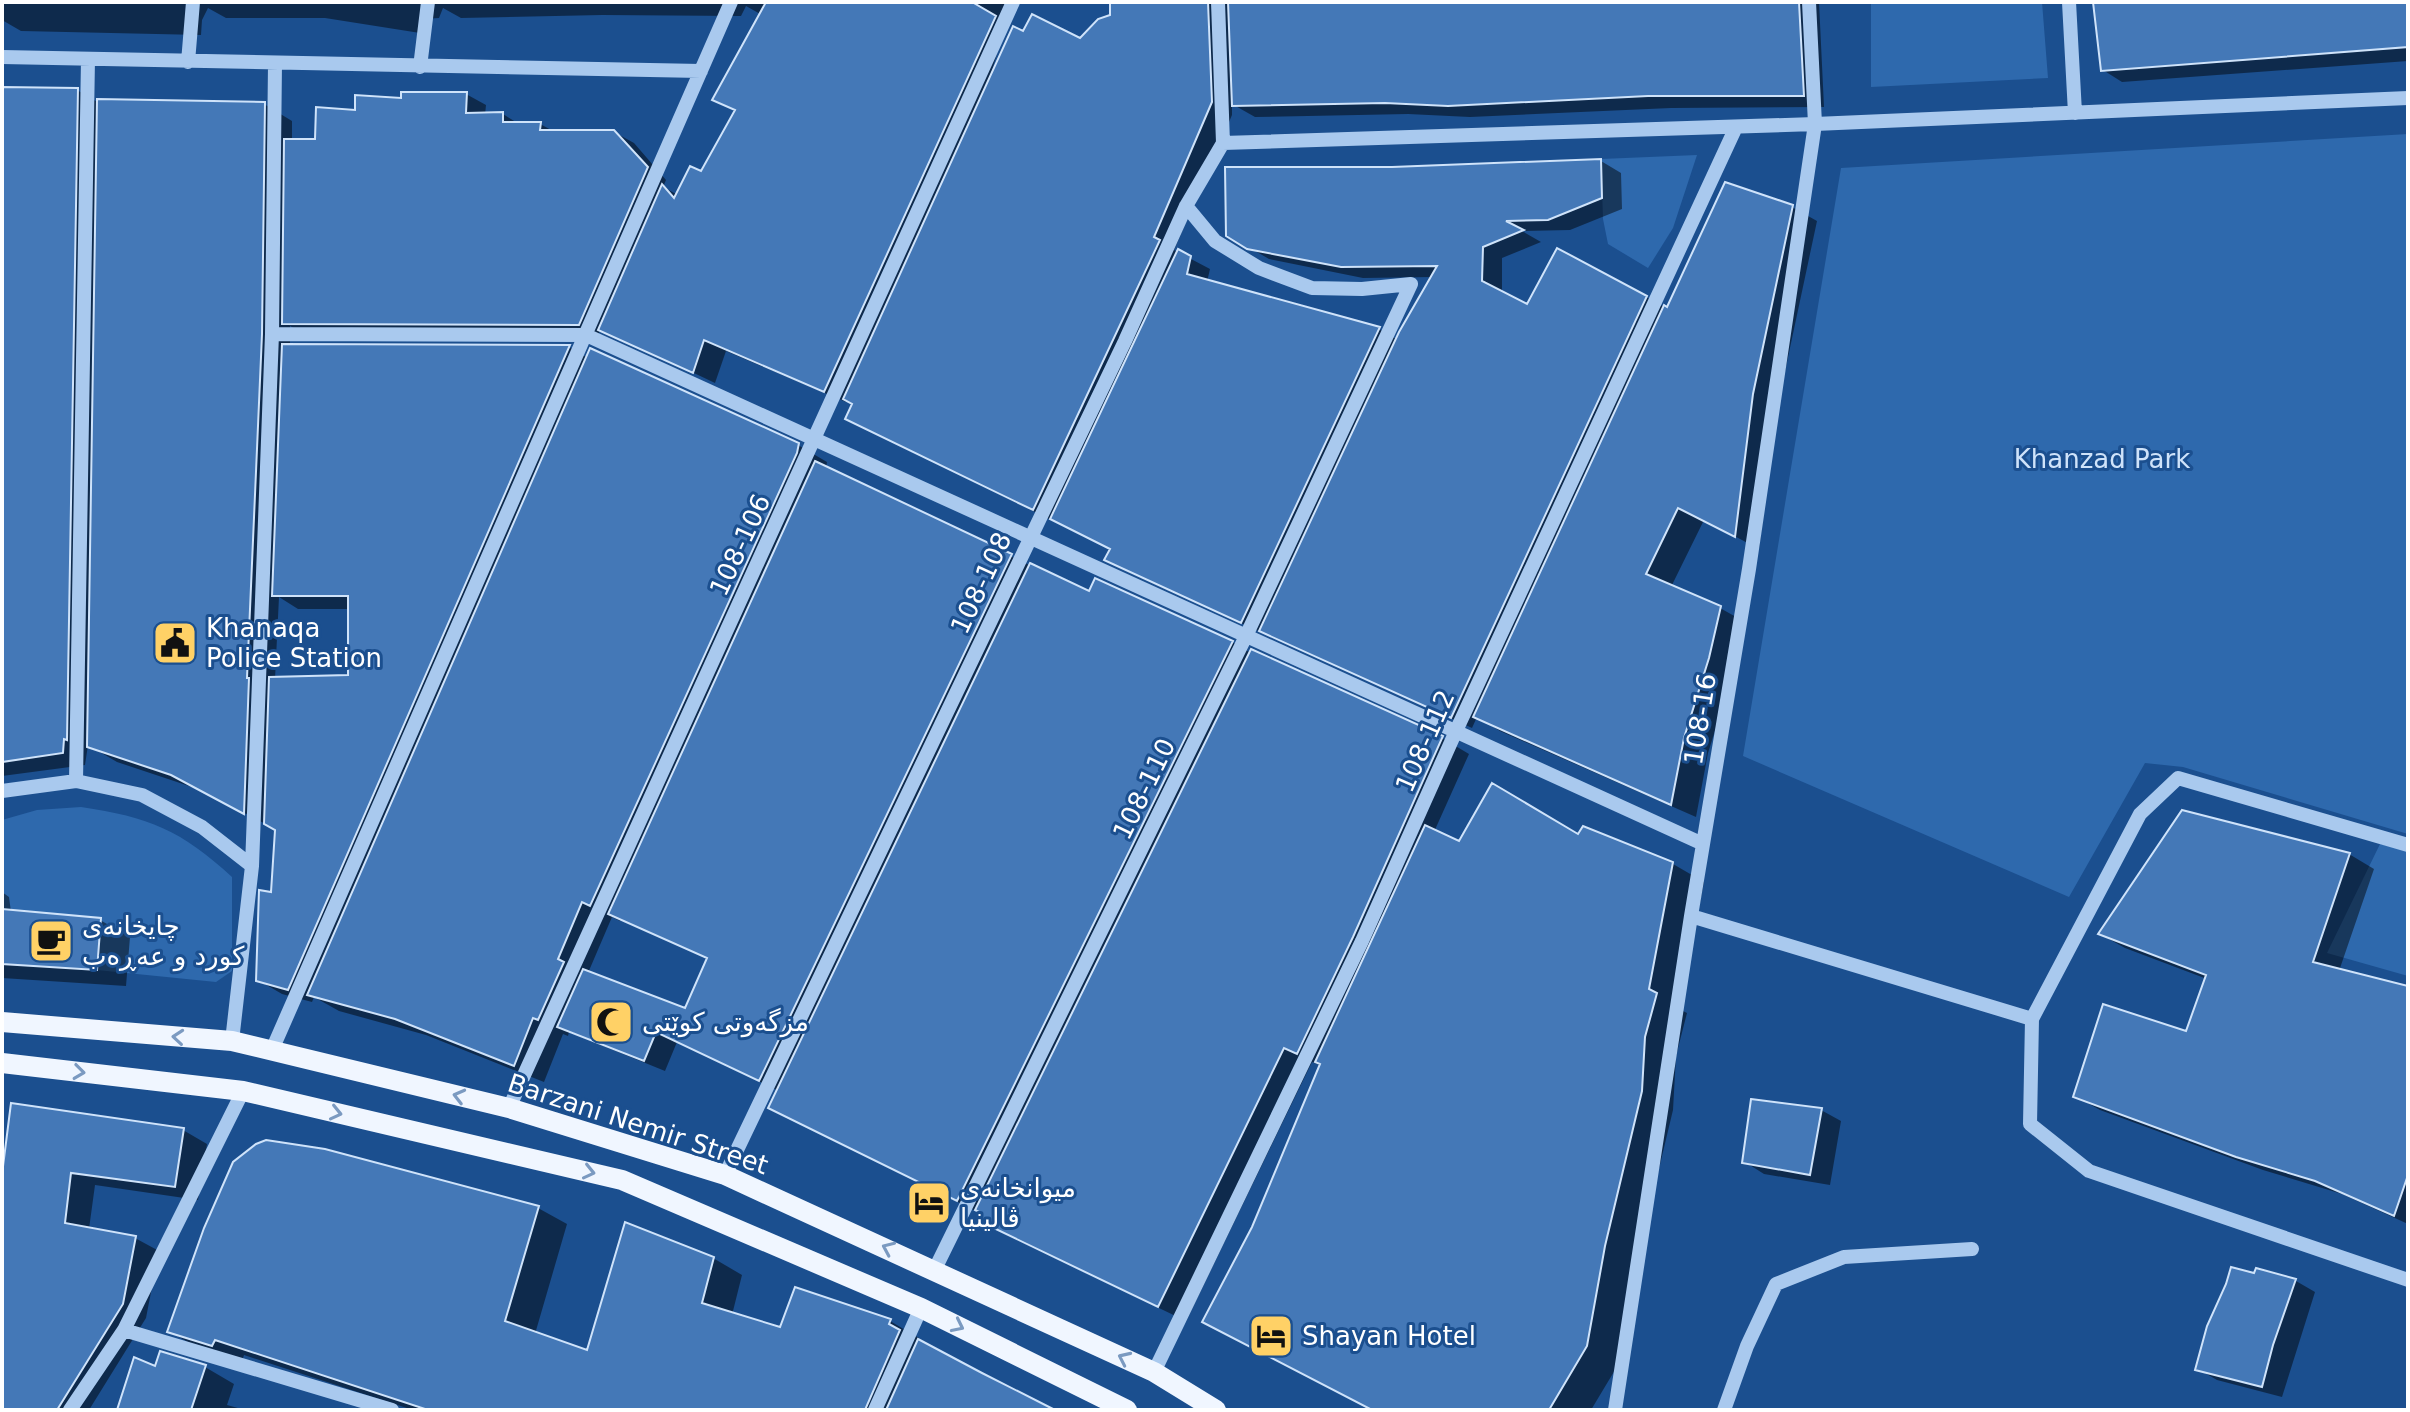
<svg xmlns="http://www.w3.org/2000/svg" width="2410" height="1412" font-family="'DejaVu Sans','Noto Naskh Arabic',sans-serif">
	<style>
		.green { fill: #2e69ad }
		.shadow { fill: #0007; fill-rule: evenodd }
		.building { fill: #4478b7; stroke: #cfe3fa; stroke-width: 2 }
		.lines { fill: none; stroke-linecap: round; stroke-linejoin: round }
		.minor { stroke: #a9c9ee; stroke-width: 14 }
		.major { stroke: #f0f6ff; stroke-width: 20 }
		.oneway { stroke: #7b9ac1 }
		.labels { text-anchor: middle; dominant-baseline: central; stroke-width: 6; stroke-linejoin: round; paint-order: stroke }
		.park-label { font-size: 26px; fill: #cfe3fa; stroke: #1b4f8f }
		.street-label { font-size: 26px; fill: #fff; stroke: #1b4f8f }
		.poi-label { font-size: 26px; fill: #fff; stroke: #1b4f8f; text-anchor: start }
	</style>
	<rect width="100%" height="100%" fill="#1b4f8f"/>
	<path class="green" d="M 1871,2 L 2042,2 L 2048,78 L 1871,87 Z
		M 2408,134 L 2408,834 L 2183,767 L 2145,763 L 2069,897 L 1743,756 L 1841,168 Z
		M 1697,155 L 1673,228 L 1648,268 L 1608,244 L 1603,219 L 1601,159 Z
		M 81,807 C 149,817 181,830 232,877 L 232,971 L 216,982 L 97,970 L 101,918 L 2,909 L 2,820 L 37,810 Z
		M 2380,844 L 2408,851 L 2408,976 L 2327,953 Z"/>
	<path class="shadow" d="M 2,2 L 1001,2 L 1010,8 L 980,112 L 1112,16 L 1112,2 L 1819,2 L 1824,107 L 1671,108 L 1470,117 L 1408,114 L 1255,117 L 1232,104 L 1232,115 L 1174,250 L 1210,269 L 1207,282 L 1379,329 L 1398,340 L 1433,277 L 1363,278 L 1269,259 L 1228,235 L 1392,169 L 1601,161 L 1621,173 L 1622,209 L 1570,230 L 1522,231 L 1541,242 L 1502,258 L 1502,294 L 1528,307 L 1646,297 L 1668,309 L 1792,207 L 1817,221 L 1777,409 L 1759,549 L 1704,520 L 1671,587 L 1720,608 L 1745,622 L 1733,673 L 1708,753 L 1696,817 L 1500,731 L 1477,717 L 1472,728 L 1262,630 L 1261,632 L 1126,571 L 1107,559 L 1112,550 L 869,430 L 854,404 L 848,400 L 846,402 L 726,351 L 715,383 L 601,329 L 598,335 L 304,334 L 290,326 L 290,346 L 569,347 L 588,358 L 798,445 L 827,462 L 826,468 L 1090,594 L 1232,642 L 1251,653 L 1442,738 L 1469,754 L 1434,832 L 1460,844 L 1579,836 L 1673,864 L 1704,882 L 1679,1009 L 1687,1013 L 1676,1056 L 1673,1110 L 1636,1265 L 1618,1365 L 1591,1410 L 1376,1410 L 1253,1228 L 1322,1066 L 1312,1062 L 1186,1321 L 1007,1235 L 980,1219 L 982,1214 L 797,1122 L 779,1091 L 677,1042 L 665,1071 L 569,1032 L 568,1036 L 563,1034 L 544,1082 L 426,1035 L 339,1011 L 314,997 L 312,1002 L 282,994 L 258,980 L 273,894 L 277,830 L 201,790 L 117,762 L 88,745 L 85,765 L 2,776 L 2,89 L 77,90 L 99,103 L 264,104 L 292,121 L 292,141 L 317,141 L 357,112 L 403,100 L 466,94 L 486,105 L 485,115 L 503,114 L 519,124 L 540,124 L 555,132 L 614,132 L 634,143 L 666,180 L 663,187 L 678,195 L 702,174 L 737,111 L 715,99 L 762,15 L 746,6 L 741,16 L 602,15 L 461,18 L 443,8 L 439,18 L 422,19 L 420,33 L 325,18 L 226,18 L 208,8 L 202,20 L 201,35 L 21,31 L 2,20 ZM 279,597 L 298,609 L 350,609 L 350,677 L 275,679 ZM 612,917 L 620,921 L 621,919 L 709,959 L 686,1011 L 588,973 Z
		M 2095,2 L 2408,2 L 2408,61 L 2122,82 L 2103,70 Z
		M 2349,854 L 2374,869 L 2339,971 L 2408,988 L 2408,1224 L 2342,1194 L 2263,1170 L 2100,1110 L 2075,1096 L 2187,1034 L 2207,979 L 2125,948 L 2100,934 Z
		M 2,892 L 9,897 L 11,912 L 100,920 L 130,937 L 126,986 L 2,978 Z
		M 1821,1110 L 1841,1121 L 1830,1185 L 1764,1174 L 1745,1162 Z
		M 183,1130 L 207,1144 L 198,1200 L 95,1185 L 89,1229 L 135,1238 L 159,1251 L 146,1318 L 89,1410 L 2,1410 L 2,1189 Z
		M 538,1208 L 567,1224 L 535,1334 L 588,1352 L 713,1258 L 742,1275 L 732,1315 L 782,1330 L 890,1321 L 919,1338 L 918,1341 L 1052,1410 L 413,1410 L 244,1355 L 242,1361 L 198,1348 L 169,1331 Z
		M 2257,1270 L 2296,1281 L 2315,1292 L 2282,1397 L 2217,1380 L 2198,1369 Z
		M 205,1367 L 234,1384 L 227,1405 L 245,1410 L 119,1410 L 156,1368 Z"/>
	<path class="building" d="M 766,2 L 972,2 L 996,16 L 824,392 L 704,340 L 693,373 L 598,330 L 662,184 L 674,198 L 690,166 L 701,171 L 735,110 L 712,100 Z
		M 1110,2 L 1208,2 L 1212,102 L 1154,237 L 1160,240 L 1033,510 L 845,419 L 852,404 L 843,399 L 1013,26 L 1023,31 L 1032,14 L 1080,38 L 1098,19 L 1110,15 Z
		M 1228,2 L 1799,2 L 1804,96 L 1648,96 L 1448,106 L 1385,103 L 1232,106 Z
		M 2093,2 L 2408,2 L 2408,47 L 2101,71 Z
		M 2,87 L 78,88 L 67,740 L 64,739 L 63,753 L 2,762 Z
		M 401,92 L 467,92 L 466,113 L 503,112 L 503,122 L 541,122 L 540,130 L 614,130 L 648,167 L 579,325 L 282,324 L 284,139 L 315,139 L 316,107 L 355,110 L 355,95 L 401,98 Z
		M 97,99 L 265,102 L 262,334 L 247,678 L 249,678 L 244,814 L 171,775 L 87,747 Z
		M 1601,159 L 1602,198 L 1548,220 L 1506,221 L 1524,230 L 1483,247 L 1482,281 L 1527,304 L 1557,248 L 1647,296 L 1451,718 L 1259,631 L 1399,332 L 1437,266 L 1341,267 L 1247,249 L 1226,236 L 1225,167 L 1392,167 Z
		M 1725,182 L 1793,205 L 1753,394 L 1735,537 L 1678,508 L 1646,574 L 1721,606 L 1709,658 L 1684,738 L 1671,805 L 1473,717 L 1664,305 L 1667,307 Z
		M 1178,249 L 1191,256 L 1187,274 L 1380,327 L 1241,623 L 1104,560 L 1110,549 L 1050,519 Z
		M 282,344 L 570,345 L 288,990 L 256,981 L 259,890 L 271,892 L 275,830 L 264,824 L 269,677 L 348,675 L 348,596 L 272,596 Z
		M 590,348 L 799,443 L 797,453 L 590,906 L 582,902 L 558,959 L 564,962 L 538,1020 L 533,1018 L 514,1066 L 395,1019 L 307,995 Z
		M 815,461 L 1012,554 L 759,1081 L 656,1032 L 644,1061 L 557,1027 L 583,969 L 685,1008 L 707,958 L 608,914 Z
		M 1030,563 L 1089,591 L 1095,578 L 1233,641 L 957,1201 L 768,1108 Z
		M 1251,649 L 1443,736 L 1353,937 L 1297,1054 L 1284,1048 L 1158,1307 L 977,1220 L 981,1213 L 975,1210 Z
		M 1492,783 L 1578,834 L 1583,826 L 1673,862 L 1649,989 L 1657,993 L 1645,1037 L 1642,1091 L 1605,1246 L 1587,1346 L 1549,1410 L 1372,1410 L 1202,1322 L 1252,1227 L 1320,1064 L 1315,1062 L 1425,825 L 1459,841 Z
		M 2182,810 L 2350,853 L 2313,962 L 2408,986 L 2408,1175 L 2394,1216 L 2315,1181 L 2236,1157 L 2073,1097 L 2103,1004 L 2186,1031 L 2206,975 L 2098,934 Z
		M 2,909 L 101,918 L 97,970 L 2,964 Z
		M 1751,1099 L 1822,1108 L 1810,1175 L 1742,1163 Z
		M 11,1103 L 184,1128 L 175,1187 L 71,1173 L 65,1223 L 136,1236 L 123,1304 L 57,1410 L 2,1410 L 2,1174 Z
		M 266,1140 L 325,1149 L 539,1206 L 505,1321 L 587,1350 L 625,1222 L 714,1257 L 702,1303 L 780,1327 L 795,1287 L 891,1319 L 889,1324 L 900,1330 L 865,1410 L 428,1410 L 215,1340 L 212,1346 L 167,1332 L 204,1228 L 233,1162 L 256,1144 Z
		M 2231,1267 L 2254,1273 L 2256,1268 L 2296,1279 L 2273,1345 L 2262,1387 L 2195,1370 L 2207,1326 L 2226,1284 Z
		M 918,1339 L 982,1373 L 1055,1410 L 886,1410 Z
		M 160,1351 L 206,1365 L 191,1410 L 117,1410 L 134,1357 L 155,1366 Z"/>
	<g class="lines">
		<path class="minor" d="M 2069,2 L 2075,113
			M 2,57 L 701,71
			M 188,62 L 193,2
			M 420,67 L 428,2
			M 1223,143 L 1815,124 L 2408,98
			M 1186,206 L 1215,241 L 1259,268 L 1312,288 L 1362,289 L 1411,284
			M 272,334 L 586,335 L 1703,844
			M 76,781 L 88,59
			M 2,791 L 76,781 L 142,795 L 202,827 L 252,866
			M 1691,916 L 2032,1019 L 2140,814 L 2178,778 L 2408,845
			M 2032,1019 L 2030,1124 L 2089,1171 L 2408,1280
			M 232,1041 L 252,866 L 272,334 L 275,63
			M 272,1050 L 731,2
			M 509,1108 L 1013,2
			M 725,1175 L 1125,341 L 1186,206 L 1223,143 L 1218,2
			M 935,1269 L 1246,636 L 1411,284
			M 124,1330 L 392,1410
			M 1154,1372 L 1362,941 L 1456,731 L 1736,127
			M 70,1410 L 124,1330 L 243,1091
			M 875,1410 L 921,1308
			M 1615,1410 L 1691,916 L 1749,569 L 1815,124 L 1809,2
			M 1724,1410 L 1747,1346 L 1776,1284 L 1844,1257 L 1972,1249"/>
		<path class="major" d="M 2,1022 L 232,1041 L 509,1108 L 725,1175 L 1154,1372 L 1216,1410
			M 2,1063 L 243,1091 L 622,1180 L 921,1308 L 1127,1410"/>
	</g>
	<defs><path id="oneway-chevron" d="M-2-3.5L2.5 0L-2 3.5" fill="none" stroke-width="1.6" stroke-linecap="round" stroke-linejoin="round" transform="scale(2)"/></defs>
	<g class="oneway">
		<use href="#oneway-chevron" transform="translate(178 1037) rotate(-175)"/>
		<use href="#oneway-chevron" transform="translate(79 1072) rotate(7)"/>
		<use href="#oneway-chevron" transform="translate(459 1096) rotate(-166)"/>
		<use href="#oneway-chevron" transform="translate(336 1113) rotate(13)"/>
		<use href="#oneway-chevron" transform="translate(589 1172) rotate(13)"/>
		<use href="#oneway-chevron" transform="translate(888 1248) rotate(-156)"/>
		<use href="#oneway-chevron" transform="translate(958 1326) rotate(26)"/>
		<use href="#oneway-chevron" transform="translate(1124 1358) rotate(-155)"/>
	</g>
	<defs>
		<g id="civic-square" transform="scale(2.3)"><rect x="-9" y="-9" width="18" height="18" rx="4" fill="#ffd166" stroke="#1b4f8f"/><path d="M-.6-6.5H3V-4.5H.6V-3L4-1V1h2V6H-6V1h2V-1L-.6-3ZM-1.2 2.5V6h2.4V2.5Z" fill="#111"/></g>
		<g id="cafe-square" transform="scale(2.3)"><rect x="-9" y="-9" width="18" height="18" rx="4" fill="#ffd166" stroke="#1b4f8f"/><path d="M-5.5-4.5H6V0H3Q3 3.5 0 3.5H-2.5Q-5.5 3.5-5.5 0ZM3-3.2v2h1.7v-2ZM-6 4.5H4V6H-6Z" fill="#111"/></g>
		<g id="mosque-square" transform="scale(2.3)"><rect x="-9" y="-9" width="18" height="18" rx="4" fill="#ffd166" stroke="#1b4f8f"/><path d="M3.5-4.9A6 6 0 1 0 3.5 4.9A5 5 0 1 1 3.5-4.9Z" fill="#111"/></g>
		<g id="hotel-square" transform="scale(2.3)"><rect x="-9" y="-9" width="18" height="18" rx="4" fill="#ffd166" stroke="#1b4f8f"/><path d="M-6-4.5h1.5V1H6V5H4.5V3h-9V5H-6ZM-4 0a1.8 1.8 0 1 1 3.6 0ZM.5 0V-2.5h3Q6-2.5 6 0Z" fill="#111"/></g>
	</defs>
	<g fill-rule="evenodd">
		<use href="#civic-square" x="175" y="643"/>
		<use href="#cafe-square" x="51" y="941"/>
		<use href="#mosque-square" x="611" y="1022"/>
		<use href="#hotel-square" x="929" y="1203"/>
		<use href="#hotel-square" x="1271" y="1336"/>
	</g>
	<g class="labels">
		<g class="park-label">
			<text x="2102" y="459">Khanzad Park</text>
		</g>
		<g class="street-label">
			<text transform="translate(740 545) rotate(-65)">108-106</text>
			<text transform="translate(981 583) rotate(-65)">108-108</text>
			<text transform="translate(1700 719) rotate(-81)">108-16</text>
			<text transform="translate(1425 741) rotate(-66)">108-112</text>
			<text transform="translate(1144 789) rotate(-64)">108-110</text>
			<text transform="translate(638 1124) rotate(18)">Barzani Nemir Street</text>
		</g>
		<g class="poi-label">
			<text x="206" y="628">Khanaqa<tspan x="206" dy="30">Police Station</tspan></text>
			<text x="82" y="926">چایخانەی<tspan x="82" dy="30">کورد و عەڕەب</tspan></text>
			<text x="642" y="1022">مزگەوتی کوێتی</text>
			<text x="960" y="1188">میوانخانەی<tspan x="960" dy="30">ڤالینیا</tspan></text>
			<text x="1302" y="1336">Shayan Hotel</text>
		</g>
	</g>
	<rect width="2410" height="1412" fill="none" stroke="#ffffff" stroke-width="8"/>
</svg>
